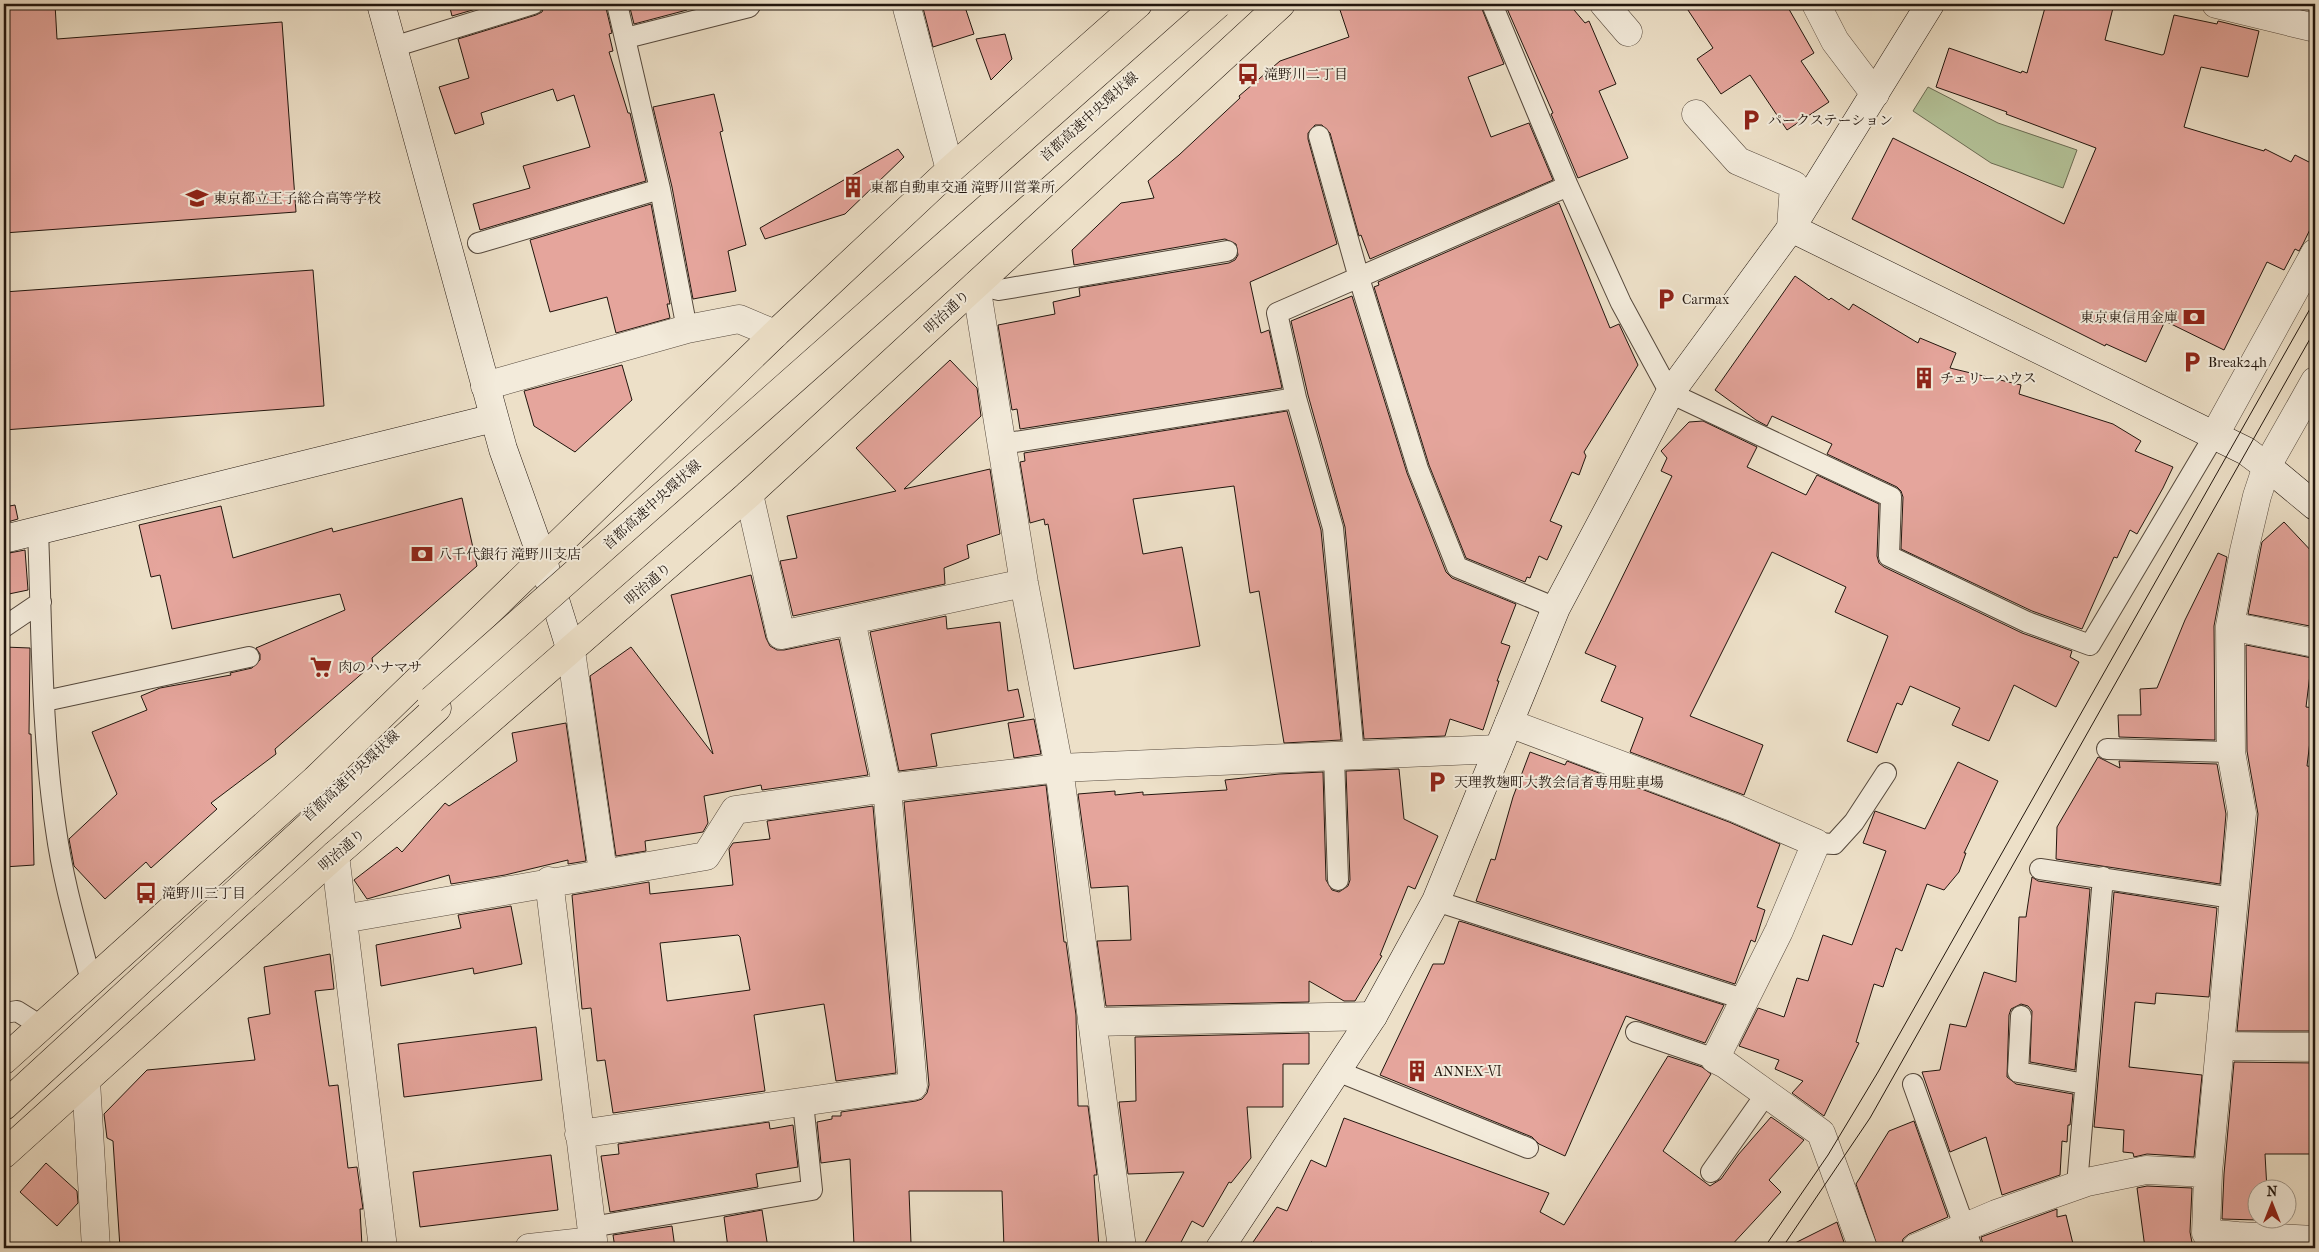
<svg xmlns="http://www.w3.org/2000/svg" width="2319" height="1252" font-family="'IM FELL French Canon','Noto Serif JP',serif">
	<style>
		.green { fill: #b4c399; stroke: #6b6c54 }
		.building { fill: #e5a59c; stroke: #22160e; fill-rule: evenodd }
		.lines { fill: none; stroke-linecap: round; stroke-linejoin: round }
		.lane-casing { stroke: #55483c; stroke-width: 22 }
		.street-casing { stroke: #55483c; stroke-width: 29 }
		.secondary-casing { stroke: #22160e; stroke-width: 29 }
		.highway-casing { stroke: #22160e; stroke-width: 29 }
		.lane { stroke: #f3ebdb; stroke-width: 20 }
		.street { stroke: #f3ebdb; stroke-width: 28 }
		.secondary { stroke: #f3ebdb; stroke-width: 28 }
		.highway { stroke: #ede0c8; stroke-width: 28 }
		.tram { stroke: #22160e; stroke-width: 1 }
		.highway-bridge-casing { stroke: #22160e; stroke-width: 29; stroke-linecap: butt }
		.highway-bridge { stroke: #ede0c8; stroke-width: 28 }
		.labels { text-anchor: middle; dominant-baseline: central; stroke-width: 4; stroke-linejoin: round; paint-order: stroke }
		.poi-label { font-size: 14px; fill: #22160e; stroke: #f3ebdb; text-anchor: start }
		.street-label { font-size: 14px; fill: #22160e; stroke: #f3ebdb }
	</style>
	<rect width="100%" height="100%" fill="#ede0c8"/>
	<filter id="stains"><feTurbulence type="fractalNoise" baseFrequency=".004" numOctaves="4"/><feColorMatrix values="0 0 0 0 .2 0 0 0 0 .09 0 0 0 0 .02 0 0 0 .5 -.17"/></filter>
	<radialGradient id="worn" r=".72"><stop offset=".6" stop-color="#630" stop-opacity="0"/><stop offset="1" stop-color="#630" stop-opacity=".3"/></radialGradient>
	<path class="green" d="M 1928,87 L 1998,123 L 2077,150 L 2063,188 L 1991,163 L 1913,111 Z"/>
	<path class="building" d="M 4,4 L 55,4 L 57,39 L 282,22 L 296,212 L 4,233 Z
		M 449,4 L 493,4 L 452,16 Z
		M 545,4 L 605,4 L 612,33 L 609,34 L 613,51 L 609,52 L 628,113 L 630,113 L 646,181 L 480,230 L 473,204 L 530,188 L 523,166 L 590,147 L 574,95 L 557,101 L 553,89 L 481,113 L 484,124 L 455,134 L 439,87 L 469,78 L 458,39 L 536,15 L 542,12 Z
		M 629,4 L 686,4 L 687,10 L 634,24 Z
		M 922,4 L 964,4 L 974,34 L 933,47 Z
		M 1338,4 L 1480,4 L 1504,64 L 1468,77 L 1491,137 L 1529,123 L 1553,180 L 1370,259 L 1361,235 L 1359,236 L 1330,133 L 1322,125 L 1315,125 L 1308,133 L 1308,139 L 1337,244 L 1250,282 L 1261,333 L 1269,330 L 1282,388 L 1020,429 L 1017,409 L 1012,410 L 998,325 L 1055,314 L 1053,302 L 1080,296 L 1079,288 L 1229,263 L 1235,260 L 1238,255 L 1236,244 L 1225,239 L 1074,265 L 1072,250 L 1121,203 L 1154,198 L 1148,181 L 1179,155 L 1240,98 L 1239,96 L 1280,61 L 1349,37 Z
		M 1505,4 L 1569,4 L 1585,23 L 1589,21 L 1616,84 L 1599,91 L 1628,158 L 1578,178 L 1551,114 L 1553,113 Z
		M 1684,4 L 1786,4 L 1814,53 L 1801,61 L 1829,102 L 1787,130 L 1750,75 L 1721,94 L 1697,59 L 1713,48 Z
		M 2046,4 L 2114,4 L 2105,40 L 2162,55 L 2164,54 L 2174,15 L 2217,24 L 2218,21 L 2259,31 L 2248,77 L 2201,67 L 2184,127 L 2264,151 L 2265,149 L 2291,162 L 2295,155 L 2315,165 L 2315,219 L 2303,244 L 2299,251 L 2295,249 L 2284,270 L 2267,262 L 2224,350 L 2165,321 L 2146,362 L 2106,344 L 2105,346 L 1852,219 L 1893,138 L 2064,224 L 2096,148 L 2006,114 L 2007,112 L 1936,87 L 1949,48 L 2021,73 L 2022,71 L 2027,73 Z
		M 1005,34 L 1012,59 L 991,80 L 976,39 Z
		M 714,94 L 723,131 L 720,132 L 746,245 L 728,251 L 736,291 L 693,299 L 672,187 L 653,107 Z
		M 898,149 L 904,157 L 845,214 L 765,239 L 760,228 Z
		M 1559,203 L 1610,328 L 1619,324 L 1638,365 L 1584,452 L 1586,456 L 1579,475 L 1572,472 L 1550,521 L 1562,526 L 1547,560 L 1539,556 L 1530,578 L 1527,577 L 1525,582 L 1466,558 L 1429,465 L 1374,287 L 1379,285 L 1378,282 Z
		M 651,204 L 670,304 L 667,304 L 670,318 L 616,333 L 607,297 L 550,312 L 530,240 Z
		M 313,270 L 324,406 L 4,430 L 4,292 Z
		M 1795,276 L 1829,300 L 1831,298 L 1849,310 L 1853,304 L 1918,343 L 1920,338 L 1956,353 L 1950,368 L 2021,385 L 2019,394 L 2113,424 L 2141,441 L 2135,451 L 2173,467 L 2163,488 L 2137,534 L 2130,530 L 2117,558 L 2114,557 L 2082,629 L 2032,611 L 1901,549 L 1903,497 L 1901,491 L 1897,487 L 1827,454 L 1832,444 L 1772,416 L 1767,426 L 1756,420 L 1715,390 Z
		M 1352,296 L 1407,473 L 1446,572 L 1452,578 L 1516,604 L 1501,643 L 1510,646 L 1497,681 L 1499,681 L 1483,730 L 1450,719 L 1445,736 L 1364,739 L 1345,527 L 1308,395 L 1291,321 Z
		M 950,360 L 977,388 L 981,416 L 904,489 L 990,469 L 1000,534 L 967,545 L 969,558 L 944,568 L 945,584 L 793,616 L 780,561 L 797,558 L 787,516 L 896,491 L 856,448 Z
		M 622,365 L 632,400 L 575,452 L 534,426 L 524,391 Z
		M 1287,411 L 1321,530 L 1341,740 L 1284,743 L 1259,591 L 1250,593 L 1234,486 L 1133,499 L 1143,554 L 1182,547 L 1200,646 L 1074,669 L 1048,524 L 1045,525 L 1044,519 L 1030,523 L 1020,462 L 1025,461 L 1024,453 Z
		M 1703,421 L 1757,447 L 1747,467 L 1806,495 L 1817,475 L 1879,504 L 1877,556 L 1879,563 L 1884,567 L 2022,633 L 2072,651 L 2070,657 L 2079,662 L 2056,707 L 2014,685 L 1989,741 L 1952,725 L 1960,708 L 1910,686 L 1902,705 L 1897,703 L 1877,753 L 1847,741 L 1888,636 L 1835,612 L 1846,587 L 1772,552 L 1690,716 L 1763,745 L 1744,795 L 1630,752 L 1643,718 L 1601,701 L 1616,666 L 1585,653 L 1672,476 L 1661,471 L 1667,458 L 1661,451 L 1689,422 Z
		M 462,498 L 477,566 L 372,658 L 373,664 L 275,749 L 276,754 L 211,803 L 217,809 L 151,868 L 146,862 L 105,899 L 74,866 L 69,839 L 117,794 L 92,732 L 147,710 L 141,696 L 160,688 L 231,675 L 230,673 L 252,668 L 260,660 L 260,654 L 256,648 L 345,610 L 340,594 L 172,629 L 160,575 L 151,577 L 139,525 L 221,506 L 233,558 L 332,528 L 333,532 Z
		M 15,505 L 18,519 L 4,523 L 4,507 Z
		M 2284,522 L 2315,555 L 2315,627 L 2248,614 L 2262,542 Z
		M 25,550 L 28,590 L 4,595 L 4,554 Z
		M 2218,553 L 2227,557 L 2214,626 L 2215,740 L 2119,737 L 2118,715 L 2141,715 L 2140,689 L 2157,688 L 2185,620 Z
		M 751,575 L 766,638 L 770,646 L 777,650 L 784,650 L 839,639 L 868,775 L 762,790 L 761,785 L 704,796 L 708,823 L 703,832 L 645,841 L 646,851 L 616,856 L 590,676 L 631,647 L 713,754 L 671,595 Z
		M 946,616 L 947,629 L 1000,622 L 1008,691 L 1018,689 L 1024,717 L 931,734 L 937,766 L 899,771 L 870,632 Z
		M 2246,645 L 2312,658 L 2306,707 L 2314,708 L 2307,766 L 2315,767 L 2315,1031 L 2237,1031 L 2258,814 L 2247,751 Z
		M 4,647 L 30,648 L 29,734 L 31,734 L 34,865 L 4,867 Z
		M 1034,719 L 1041,754 L 1014,758 L 1008,723 Z
		M 566,723 L 586,861 L 568,864 L 568,860 L 505,875 L 451,884 L 449,875 L 367,899 L 354,880 L 397,847 L 402,852 L 445,803 L 449,806 L 517,761 L 512,733 Z
		M 1530,752 L 1565,765 L 1567,761 L 1729,822 L 1780,844 L 1757,907 L 1765,910 L 1755,942 L 1751,940 L 1735,984 L 1476,901 L 1491,859 L 1495,860 L 1513,797 Z
		M 2098,757 L 2120,768 L 2119,761 L 2217,764 L 2226,814 L 2220,884 L 2056,859 L 2057,827 Z
		M 1958,762 L 1998,781 L 1964,853 L 1966,853 L 1959,872 L 1944,890 L 1927,884 L 1902,951 L 1896,948 L 1883,987 L 1874,984 L 1856,1042 L 1859,1043 L 1824,1116 L 1792,1093 L 1803,1081 L 1775,1069 L 1779,1060 L 1739,1046 L 1758,1008 L 1784,1017 L 1797,978 L 1808,981 L 1823,935 L 1852,945 L 1886,851 L 1863,843 L 1875,811 L 1925,829 Z
		M 1399,769 L 1404,819 L 1438,836 L 1415,889 L 1408,886 L 1380,955 L 1382,956 L 1355,1001 L 1344,1001 L 1309,981 L 1309,1002 L 1106,1006 L 1097,941 L 1131,940 L 1128,886 L 1091,888 L 1078,794 L 1115,791 L 1115,795 L 1143,792 L 1143,795 L 1227,790 L 1225,780 L 1279,774 L 1323,772 L 1326,880 L 1332,890 L 1339,892 L 1348,886 L 1350,880 L 1346,771 Z
		M 1046,785 L 1064,942 L 1066,942 L 1076,1015 L 1078,1106 L 1088,1106 L 1097,1175 L 1094,1175 L 1099,1248 L 1004,1248 L 1002,1191 L 909,1191 L 911,1243 L 854,1245 L 850,1159 L 821,1163 L 817,1122 L 832,1119 L 832,1116 L 841,1116 L 841,1112 L 916,1101 L 922,1099 L 927,1093 L 929,1085 L 904,802 Z
		M 873,806 L 896,1073 L 836,1081 L 824,1004 L 754,1015 L 765,1091 L 613,1113 L 605,1060 L 597,1061 L 591,1008 L 582,1009 L 572,895 L 649,882 L 650,894 L 733,885 L 729,849 L 733,843 L 770,839 L 767,821 ZM 738,935 L 740,937 L 750,990 L 667,1001 L 660,943 Z
		M 2032,877 L 2038,881 L 2090,889 L 2075,1070 L 2030,1062 L 2032,1011 L 2028,1006 L 2021,1004 L 2011,1009 L 2009,1015 L 2007,1077 L 2016,1084 L 2073,1094 L 2070,1125 L 2068,1125 L 2067,1142 L 2062,1141 L 2060,1175 L 2002,1195 L 1986,1137 L 1950,1152 L 1922,1072 L 1940,1070 L 1950,1024 L 1966,1027 L 1984,972 L 2016,982 L 2019,917 L 2026,917 Z
		M 2114,892 L 2217,908 L 2209,997 L 2156,993 L 2155,1004 L 2135,1002 L 2129,1067 L 2202,1075 L 2194,1157 L 2147,1154 L 2134,1157 L 2133,1153 L 2123,1152 L 2124,1130 L 2094,1127 Z
		M 511,906 L 522,964 L 474,974 L 473,968 L 381,986 L 376,945 L 461,928 L 458,915 Z
		M 1459,921 L 1466,923 L 1724,1005 L 1705,1043 L 1626,1016 L 1565,1156 L 1539,1144 L 1532,1137 L 1380,1075 L 1433,964 L 1444,964 Z
		M 330,954 L 334,989 L 315,991 L 329,1086 L 338,1085 L 348,1168 L 357,1167 L 363,1209 L 360,1209 L 362,1246 L 329,1248 L 120,1248 L 113,1141 L 107,1138 L 104,1114 L 147,1070 L 255,1060 L 248,1018 L 270,1014 L 264,967 Z
		M 536,1027 L 542,1080 L 404,1097 L 398,1044 Z
		M 1309,1033 L 1309,1064 L 1283,1064 L 1283,1107 L 1247,1107 L 1251,1158 L 1231,1183 L 1229,1182 L 1203,1227 L 1192,1221 L 1178,1248 L 1142,1248 L 1184,1172 L 1128,1174 L 1119,1102 L 1136,1101 L 1135,1037 Z
		M 1668,1056 L 1702,1067 L 1711,1074 L 1663,1151 L 1710,1186 L 1721,1179 L 1738,1155 L 1771,1117 L 1804,1140 L 1769,1180 L 1781,1192 L 1729,1248 L 1327,1248 L 1311,1242 L 1307,1248 L 1249,1248 L 1277,1207 L 1287,1211 L 1311,1160 L 1326,1167 L 1344,1118 L 1549,1193 L 1540,1212 L 1564,1225 Z
		M 2234,1062 L 2315,1063 L 2315,1154 L 2265,1154 L 2267,1190 L 2256,1190 L 2258,1220 L 2222,1219 L 2224,1174 Z
		M 1914,1121 L 1948,1217 L 1909,1234 L 1903,1239 L 1901,1248 L 1878,1248 L 1856,1184 L 1889,1131 Z
		M 769,1122 L 770,1129 L 793,1125 L 798,1167 L 756,1174 L 758,1187 L 610,1212 L 601,1156 L 619,1154 L 618,1144 Z
		M 551,1155 L 558,1210 L 420,1227 L 413,1172 Z
		M 46,1163 L 77,1191 L 78,1203 L 57,1226 L 20,1192 Z
		M 2147,1186 L 2192,1188 L 2190,1232 L 2193,1248 L 2145,1248 L 2137,1188 Z
		M 2057,1209 L 2057,1217 L 2066,1215 L 2074,1248 L 1984,1248 L 1981,1237 Z
		M 762,1210 L 768,1248 L 728,1248 L 724,1217 Z
		M 1837,1222 L 1846,1248 L 1785,1248 Z
		M 672,1226 L 675,1248 L 615,1248 L 613,1235 Z"/>
	<g class="lines">
		<g class="lane-casing">
			<path id="lane" d="M 617,4 L 660,189 L 687,329
				M 1492,4 L 1568,186 L 1621,303 L 1670,393 L 1891,497 L 1889,556 L 2027,622 L 2090,645 L 2214,436
				M 626,38 L 749,7 L 751,4
				M 393,47 L 533,4
				M 1319,136 L 1359,278 L 1418,469 L 1457,567 L 1556,608
				M 478,243 L 660,189
				M 976,285 L 999,290 L 1227,251
				M 1296,398 L 1333,528 L 1354,755
				M 1002,444 L 1296,398 L 1277,313 L 1568,186
				M 38,531 C 42,630 41,731 56,830 C 63,881 78,931 91,981
				M 4,627 L 41,602
				M 45,701 L 249,657
				M 2107,749 L 2231,752
				M 1334,756 L 1338,880
				M 1816,843 L 1834,844 L 1854,822 L 1886,773
				M 2040,869 L 2233,898
				M 1436,901 L 1743,999
				M 4,1013 L 17,1011 L 41,1026
				M 2021,1016 L 2018,1072 L 2085,1084
				M 1636,1032 L 1715,1059
				M 1337,1071 L 1528,1148
				M 1913,1084 L 1972,1248
				M 1711,1172 L 1766,1094
				M 2077,1185 L 2103,877
				M 591,1227 L 812,1190 L 803,1102"/>
		</g>
		<g class="street-casing">
			<path id="street" d="M 906,4 L 950,170
				M 1604,4 L 1628,32
				M 1816,4 L 1835,41 L 1875,94
				M 2216,4 L 2315,28
				M 1696,114 L 1738,161 L 1794,185 L 1791,228
				M 976,285 L 1024,583 L 1059,768 L 1122,1248
				M 485,386 L 687,329 L 739,319 L 775,334
				M 2214,436 L 2315,253
				M 749,494 L 781,635 L 1024,583
				M 2230,626 L 2315,643
				M 571,651 L 603,872
				M 1509,723 L 1735,808 L 1816,843 L 1779,931 L 1715,1059 L 1725,1064 L 1821,1133 L 1863,1248
				M 335,855 L 383,1248
				M 549,881 L 594,1248
				M 343,919 L 706,856 L 735,810 L 887,788 L 1059,768 L 1498,749
				M 1092,1022 L 1373,1016
				M 2220,1046 L 2315,1047
				M 86,1081 L 96,1248
				M 579,1134 L 913,1086 L 887,788 L 851,620
				M 2237,1236 L 2315,1240
				M 529,1248 L 593,1241
				M 1916,1248 L 1996,1214 L 2087,1182 L 2146,1170 L 2208,1173
				M 2248,1248 L 2237,1236 L 2206,1233 L 2208,1173 L 2242,813 L 2231,752 L 2230,626 L 2244,551 L 2257,496 L 2267,466 L 2315,381"/>
		</g>
		<g class="secondary-casing">
			<path id="secondary" d="M 381,4 L 503,449 L 542,558 L 571,651
				M 1791,228 L 2246,451 L 2274,472 L 2315,506
				M 4,539 L 494,418
				M 1220,1248 L 1373,1016 L 1436,901 L 1556,608 L 1670,393 L 1791,228 L 1930,4"/>
		</g>
		<g class="highway-casing">
			<path id="highway" d="M 4,1060 L 315,780 L 775,334 L 950,170 L 1138,4
				M 4,1106 L 437,708
				M 4,1154 L 335,855 L 749,494 L 1281,4"/>
		</g>
		<use href="#lane" class="lane"/>
		<use href="#street" class="street"/>
		<use href="#secondary" class="secondary"/>
		<use href="#highway" class="highway"/>
		<path class="tram" d="M 1764,1248 L 1828,1155 L 1878,1072 L 2315,300
			M 1782,1248 L 1870,1118 L 2315,330"/>
		<g class="highway-bridge-casing">
			<path id="highway-bridge" d="M 432,700 L 1218,4"/>
		</g>
		<use href="#highway-bridge" class="highway-bridge"/>
	</g>
	<defs>
		<g id="bus-bare" transform="scale(1.725)"><path d="M-5-6H5V4H4V6H2V4H-2V6H-4V4H-5ZM-3.5-4V0h7V-4ZM-3.5 1.2v1.5H-2V1.2ZM2 1.2v1.5H3.5V1.2Z" fill="#8f2418" stroke="#f3ebdb" stroke-width="2.5" paint-order="stroke"/></g>
		<g id="parking-bare" transform="scale(1.725)"><path d="M-3.5-5.5H1a3.5 3.5 0 0 1 0 7H-1V5.5H-3.5ZM-1-3.4V-.6H.8a1.4 1.4 0 0 0 0-2.8Z" fill="#8f2418" stroke="#f3ebdb" stroke-width="2.5" paint-order="stroke"/></g>
		<g id="building-bare" transform="scale(1.725)"><path d="M-4-6H4V6H1V3H-1V6H-4ZM-2.5-4.3h1.7v1.8h-1.7ZM.8-4.3h1.7v1.8H.8ZM-2.5-1h1.7V.8h-1.7ZM.8-1h1.7V.8H.8Z" fill="#8f2418" stroke="#f3ebdb" stroke-width="2.5" paint-order="stroke"/></g>
		<g id="school-bare" transform="scale(1.725)"><path d="M0-5L7-2L0 1L-7-2ZM-4 1L0 2.5L4 1V4Q0 6-4 4Z" fill="#8f2418" stroke="#f3ebdb" stroke-width="2.5" paint-order="stroke"/></g>
		<g id="bank-bare" transform="scale(1.725)"><path d="M-6-4H6V4H-6ZM0-2.3a2.3 2.3 0 1 0 0 4.6a2.3 2.3 0 1 0 0-4.6Z" fill="#8f2418" stroke="#f3ebdb" stroke-width="2.5" paint-order="stroke"/></g>
		<g id="supermarket-bare" transform="scale(1.725)"><path d="M-6-5.5h2.5l.6 2H6L4.5 2H-2.5L-4.4-4H-6ZM-1.5 3.2a1.3 1.3 0 1 0 .1 0ZM3 3.2a1.3 1.3 0 1 0 .1 0Z" fill="#8f2418" stroke="#f3ebdb" stroke-width="2.5" paint-order="stroke"/></g>
	</defs>
	<g fill-rule="evenodd">
		<use href="#bus-bare" x="1248" y="74"/>
		<use href="#parking-bare" x="1751" y="120"/>
		<use href="#building-bare" x="853" y="187"/>
		<use href="#school-bare" x="197" y="198"/>
		<use href="#parking-bare" x="1666" y="299"/>
		<use href="#bank-bare" x="2194" y="317"/>
		<use href="#parking-bare" x="2192" y="362"/>
		<use href="#building-bare" x="1924" y="378"/>
		<use href="#bank-bare" x="422" y="554"/>
		<use href="#supermarket-bare" x="321" y="667"/>
		<use href="#parking-bare" x="1437" y="782"/>
		<use href="#bus-bare" x="146" y="893"/>
		<use href="#building-bare" x="1417" y="1071"/>
	</g>
	<g class="labels">
		<g class="poi-label">
			<text x="1264" y="74">滝野川二丁目</text>
			<text x="1768" y="120">パークステーション</text>
			<text x="870" y="187">東都自動車交通 滝野川営業所</text>
			<text x="213" y="198">東京都立王子総合高等学校</text>
			<text x="1682" y="299">Carmax</text>
			<text x="2178" y="317" text-anchor="end">東京東信用金庫</text>
			<text x="2208" y="362">Break24h</text>
			<text x="1940" y="378">チェリーハウス</text>
			<text x="438" y="554">八千代銀行 滝野川支店</text>
			<text x="338" y="667">肉のハナマサ</text>
			<text x="1454" y="782">天理教麹町大教会信者専用駐車場</text>
			<text x="162" y="893">滝野川三丁目</text>
			<text x="1434" y="1071">ANNEX-Ⅵ</text>
		</g>
		<g class="street-label">
			<text transform="translate(1089 117) rotate(-42)">首都高速中央環状線</text>
			<text transform="translate(947 312) rotate(-43)">明治通り</text>
			<text transform="translate(652 505) rotate(-42)">首都高速中央環状線</text>
			<text transform="translate(648 584) rotate(-41)">明治通り</text>
			<text transform="translate(351 776) rotate(-43)">首都高速中央環状線</text>
			<text transform="translate(342 850) rotate(-41)">明治通り</text>
		</g>
	</g>
	<rect width="2319" height="1252" fill="none" stroke="#ede0c8" stroke-width="20"/>
	<rect x="5" y="5" width="2309" height="1242" fill="none" stroke="#22160e" stroke-width="2.5"/>
	<rect x="10" y="10" width="2299" height="1232" fill="none" stroke="#22160e"/>
	<g transform="translate(2272 1204)"><circle r="24" fill="#f3ebdb" stroke="#9f9689"/>
	<path d="M0-4L9 19L0 12L-9 19Z" fill="#8f2418"/>
	<text y="-8" font-size="14" font-weight="bold" text-anchor="middle" fill="#22160e">N</text>
	</g>
	<rect width="100%" height="100%" filter="url(#stains)"/>
	<rect width="100%" height="100%" fill="url(#worn)"/>
</svg>
